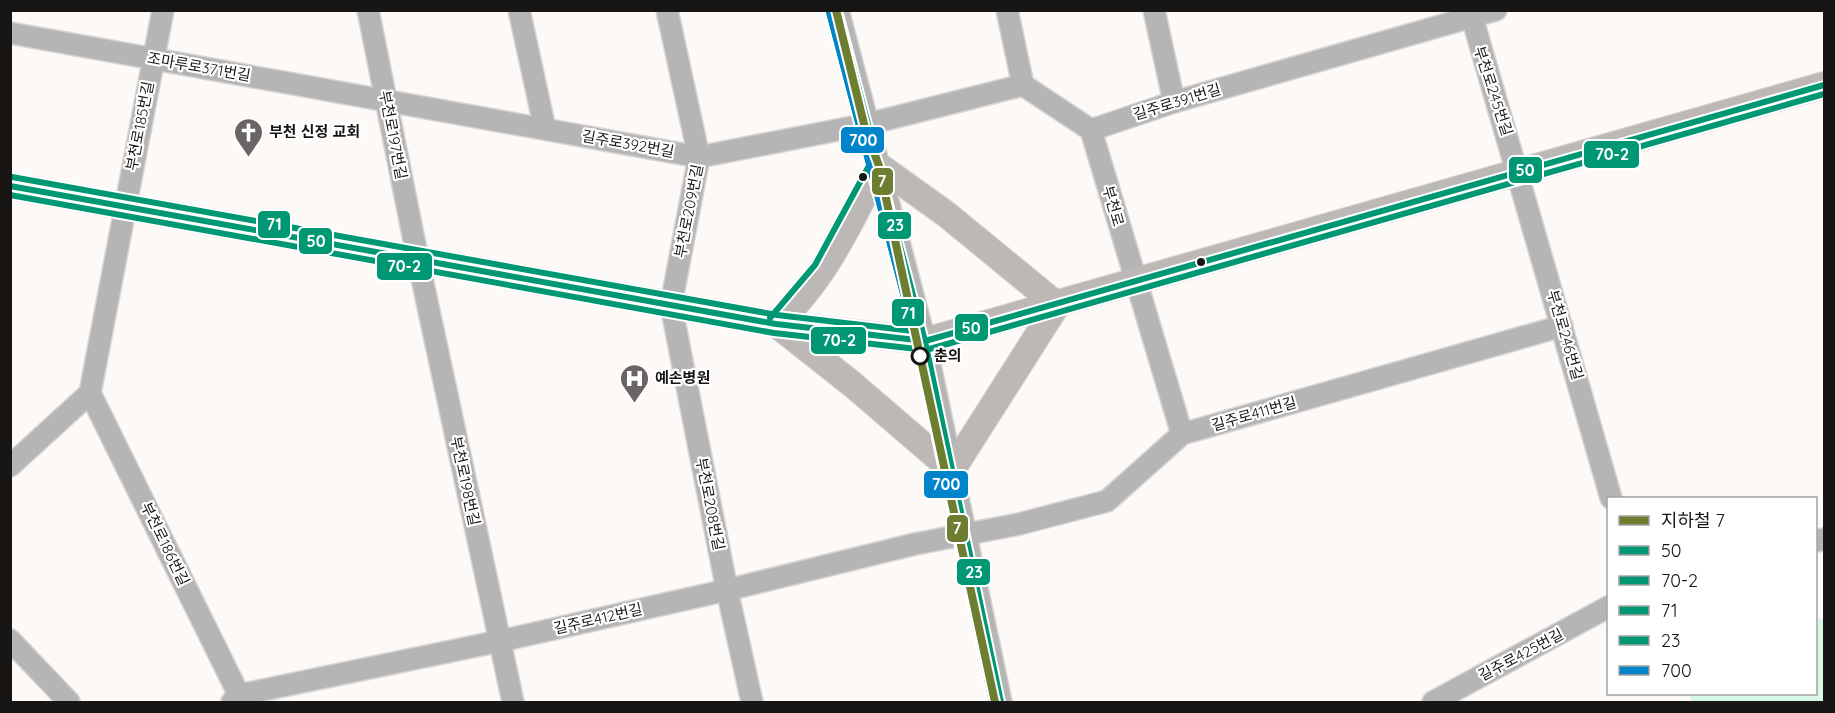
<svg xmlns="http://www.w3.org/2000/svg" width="1835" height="713" font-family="Quicksand,'Noto Sans KR',sans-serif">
	<rect width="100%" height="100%" fill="#fcf9f7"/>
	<path fill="#d6f8e5" d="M1820,617L1824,621V702H1692L1690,694H1816V618Z"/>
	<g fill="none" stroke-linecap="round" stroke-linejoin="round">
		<defs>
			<g id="minor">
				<path d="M368,10L418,260L513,702"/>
				<path d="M519,10L545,129"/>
				<path d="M667,10L699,157L671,305L727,590L752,702"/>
				<path d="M838,10L925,341L1001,702"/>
				<path d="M1007,10L1023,85"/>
				<path d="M1154,10L1174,102"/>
				<path d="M1470,10L1611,498"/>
				<path d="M10,33L699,157L868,124L1023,85L1091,130"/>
				<path d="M1091,130L1174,102L1496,10"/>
				<path d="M1091,130L1182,434"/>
				<path d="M90,393L239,695"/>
				<path d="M10,466L90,393L163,10"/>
				<path d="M1816,541L1824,539"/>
				<path d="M10,640L69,702"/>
				<path d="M232,702L239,695L500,641L727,590L915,544L1019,524L1107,501L1182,434L1562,326"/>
				<path d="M1433,702L1608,607"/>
			</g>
			<g id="major">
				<path d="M10,186L776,324L925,341L1824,85"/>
				<path d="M776,324L852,384L952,470L1057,305"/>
				<path d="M776,324C824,281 850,223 879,166L946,214L1057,305"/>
			</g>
		</defs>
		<use href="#minor" stroke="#d7d5d4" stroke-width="24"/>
		<use href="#major" stroke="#d7d5d4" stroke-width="28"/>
		<use href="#minor" stroke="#b6b5b5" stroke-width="21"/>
		<use href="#major" stroke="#bbb8b6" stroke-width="26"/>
		<defs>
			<path id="bus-1" d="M10,186L776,324L925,341L1824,85"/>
			<path id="bus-2" d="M10,195L774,333L926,350L1824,94"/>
			<g id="bus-3">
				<path d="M12,177L777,315L913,331L829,12"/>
				<path d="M770,318L815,265L871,162"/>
			</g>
			<path id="bus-4" d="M838,10L925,341L1001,702"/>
			<path id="bus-5" d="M829,12L916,343L992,702"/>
		</defs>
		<use href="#bus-1" stroke="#fff" stroke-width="10"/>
		<use href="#bus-2" stroke="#fff" stroke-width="10"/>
		<use href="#bus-3" stroke="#fff" stroke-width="10"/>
		<use href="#bus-4" stroke="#fff" stroke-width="10"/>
		<use href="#bus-5" stroke="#fff" stroke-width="10"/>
		<use href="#bus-1" stroke="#009775" stroke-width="6"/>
		<use href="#bus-2" stroke="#009775" stroke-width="6"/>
		<use href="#bus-3" stroke="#009775" stroke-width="6"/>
		<use href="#bus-4" stroke="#009775" stroke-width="6"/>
		<use href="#bus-5" stroke="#0085ca" stroke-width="6"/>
		<defs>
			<path id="metro-1" d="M836,10L865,128L879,166L995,702"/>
		</defs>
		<use href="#metro-1" stroke="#fff" stroke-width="12"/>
		<use href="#metro-1" stroke="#6e7e31" stroke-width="8"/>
	</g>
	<defs>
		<symbol id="church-pin" viewBox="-11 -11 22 30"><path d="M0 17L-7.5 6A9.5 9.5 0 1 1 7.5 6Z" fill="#686564" stroke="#fff"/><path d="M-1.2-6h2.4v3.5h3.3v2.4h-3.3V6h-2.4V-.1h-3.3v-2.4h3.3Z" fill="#fff"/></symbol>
		<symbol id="hospital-pin" viewBox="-11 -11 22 30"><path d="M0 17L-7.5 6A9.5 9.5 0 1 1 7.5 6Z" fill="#686564" stroke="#fff"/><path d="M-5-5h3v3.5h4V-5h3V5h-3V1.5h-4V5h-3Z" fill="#fff"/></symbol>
	</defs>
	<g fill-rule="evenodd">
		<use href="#church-pin" x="232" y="116" width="33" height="45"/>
		<use href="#hospital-pin" x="618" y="362" width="33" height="45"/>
	</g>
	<g fill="#181615" stroke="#fff" stroke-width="2">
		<circle cx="863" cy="177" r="5"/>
		<circle cx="1201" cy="262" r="5"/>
	</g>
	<circle fill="#fff" stroke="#181615" stroke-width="3" cx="920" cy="356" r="8"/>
	<g text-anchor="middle" stroke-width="4.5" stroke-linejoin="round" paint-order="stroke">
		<g font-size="15" fill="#181615" stroke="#fff">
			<text transform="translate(199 67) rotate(10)" y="5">조마루로371번길</text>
			<text transform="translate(1493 91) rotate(72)" y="5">부천로245번길</text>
			<text transform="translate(1177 102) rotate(-17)" y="5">길주로391번길</text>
			<text transform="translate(140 126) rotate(-79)" y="5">부천로185번길</text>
			<text transform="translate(393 135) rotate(79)" y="5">부천로197번길</text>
			<text transform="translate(628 144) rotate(10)" y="5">길주로392번길</text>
			<text transform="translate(1113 206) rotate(74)" y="5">부천로</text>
			<text transform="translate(689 211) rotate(-79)" y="5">부천로209번길</text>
			<text transform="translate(1565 335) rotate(74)" y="5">부천로246번길</text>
			<text transform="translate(1254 414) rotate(-16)" y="5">길주로411번길</text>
			<text transform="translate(465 481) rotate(78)" y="5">부천로198번길</text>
			<text transform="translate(710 504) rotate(79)" y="5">부천로208번길</text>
			<text transform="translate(165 544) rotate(64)" y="5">부천로186번길</text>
			<text transform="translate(598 619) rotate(-13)" y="5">길주로412번길</text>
			<text transform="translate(1521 655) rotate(-28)" y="5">길주로425번길</text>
		</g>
		<g font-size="15" font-weight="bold" fill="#181615" stroke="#fff" text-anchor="start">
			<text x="269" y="137">부천 신정 교회</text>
			<text x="655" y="383">예손병원</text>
		</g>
		<g font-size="15" font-weight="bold" fill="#181615" stroke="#fff" text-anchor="start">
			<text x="934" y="361">춘의</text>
		</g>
	</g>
	<g stroke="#fff" stroke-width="2">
		<rect x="840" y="126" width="45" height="28" rx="6" fill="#0085ca"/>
		<rect x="1583" y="140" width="57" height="29" rx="6" fill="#009775"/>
		<rect x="1508" y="156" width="35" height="28" rx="6" fill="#009775"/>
		<rect x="871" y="167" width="23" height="29" rx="6" fill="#6e7e31"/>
		<rect x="257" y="210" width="34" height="29" rx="6" fill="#009775"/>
		<rect x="877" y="211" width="35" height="29" rx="6" fill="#009775"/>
		<rect x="298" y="227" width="35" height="28" rx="6" fill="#009775"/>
		<rect x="376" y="252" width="57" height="29" rx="6" fill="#009775"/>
		<rect x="891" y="298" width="34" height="29" rx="6" fill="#009775"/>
		<rect x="954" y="313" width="35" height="29" rx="6" fill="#009775"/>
		<rect x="810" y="326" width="57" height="29" rx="6" fill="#009775"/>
		<rect x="923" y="470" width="46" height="29" rx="6" fill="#0085ca"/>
		<rect x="946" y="514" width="23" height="29" rx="6" fill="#6e7e31"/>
		<rect x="956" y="558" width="35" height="28" rx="6" fill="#009775"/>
	</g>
	<g font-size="16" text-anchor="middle" font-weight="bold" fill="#fff">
		<text x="863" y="146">700</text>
		<text x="1612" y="160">70-2</text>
		<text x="1525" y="176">50</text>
		<text x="882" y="187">7</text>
		<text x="274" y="230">71</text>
		<text x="895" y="231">23</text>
		<text x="316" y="247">50</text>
		<text x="404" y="272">70-2</text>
		<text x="908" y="319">71</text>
		<text x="971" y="334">50</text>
		<text x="839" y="346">70-2</text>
		<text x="946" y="490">700</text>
		<text x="957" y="534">7</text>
		<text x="974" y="578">23</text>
	</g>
	<rect width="1835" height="713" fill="none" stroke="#181615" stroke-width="24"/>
	<rect x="1607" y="497" width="210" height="198" fill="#ffffff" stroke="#a3a2a1" stroke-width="1.5"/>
	<rect x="1619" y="516" width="30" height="9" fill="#6e7e31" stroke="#a3a2a1" stroke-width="1.5"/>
	<text x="1661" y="527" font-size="18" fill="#181615">지하철 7</text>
	<rect x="1619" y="546" width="30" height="9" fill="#009775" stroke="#a3a2a1" stroke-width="1.5"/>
	<text x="1661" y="557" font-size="18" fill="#181615">50</text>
	<rect x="1619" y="576" width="30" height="9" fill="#009775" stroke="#a3a2a1" stroke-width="1.5"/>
	<text x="1661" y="587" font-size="18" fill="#181615">70-2</text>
	<rect x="1619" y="606" width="30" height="9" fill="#009775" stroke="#a3a2a1" stroke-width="1.5"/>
	<text x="1661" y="617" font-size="18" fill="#181615">71</text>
	<rect x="1619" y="636" width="30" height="9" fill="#009775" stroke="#a3a2a1" stroke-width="1.5"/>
	<text x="1661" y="647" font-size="18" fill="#181615">23</text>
	<rect x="1619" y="666" width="30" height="9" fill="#0085ca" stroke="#a3a2a1" stroke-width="1.5"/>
	<text x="1661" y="677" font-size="18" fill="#181615">700</text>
</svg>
